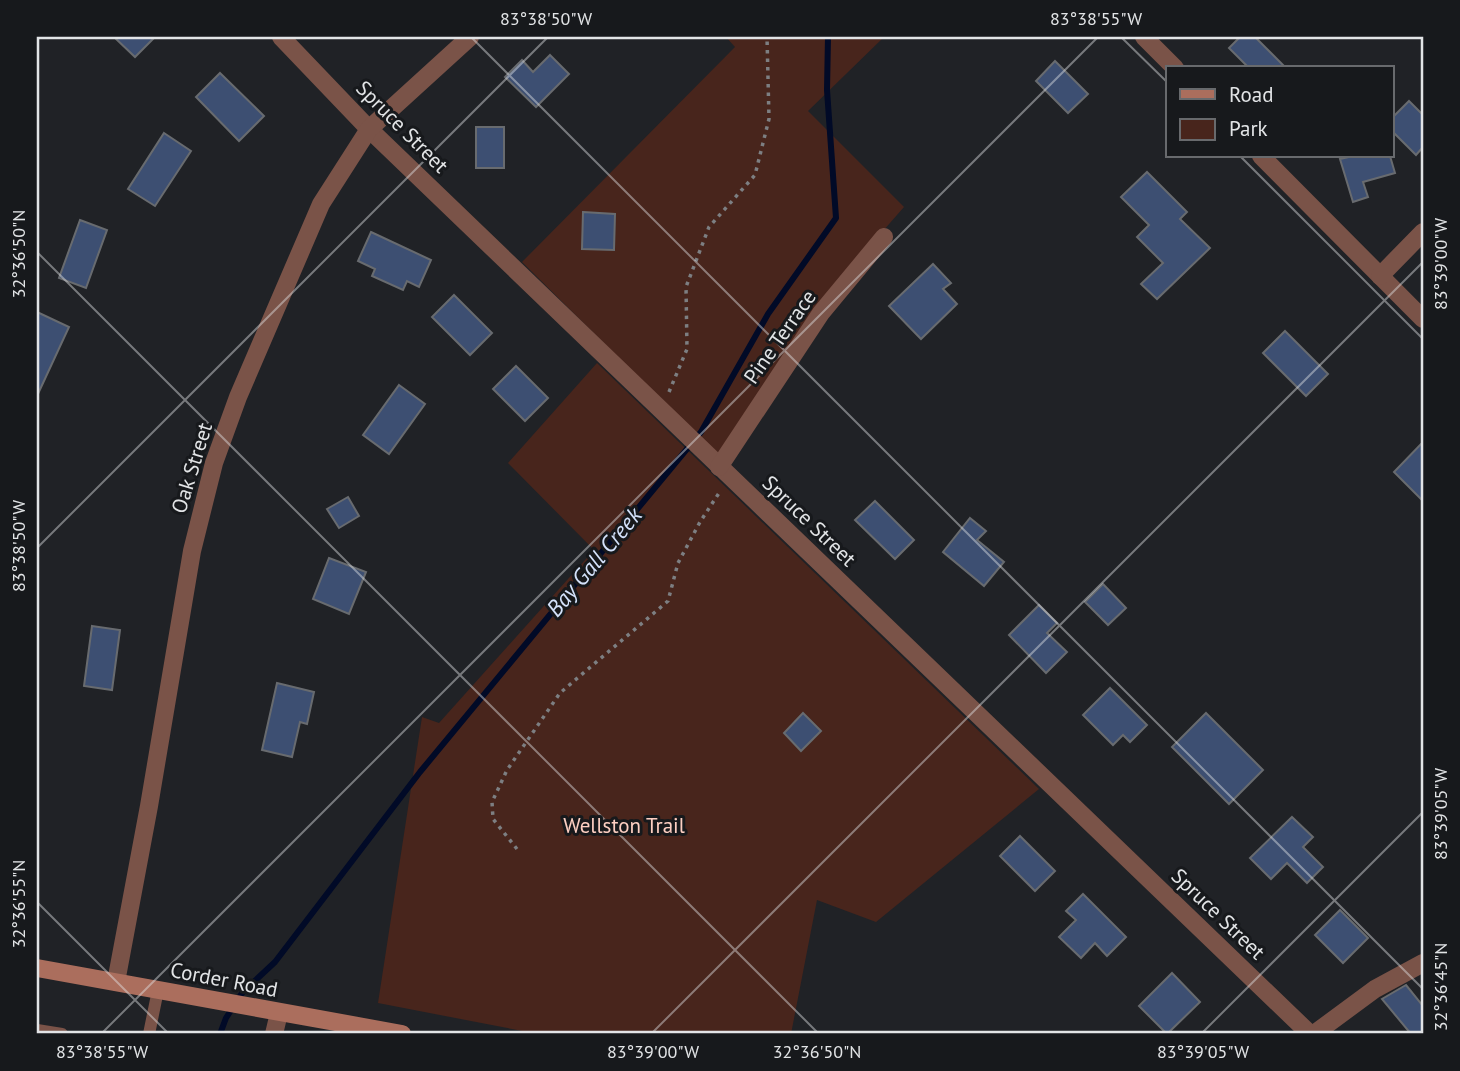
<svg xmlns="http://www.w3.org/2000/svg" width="1460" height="1071" font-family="'PT Sans',sans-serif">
	<rect width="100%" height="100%" fill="#202226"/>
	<g fill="#48251c">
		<path d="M726,37H884L808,111L904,207L811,313L719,457L522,262L735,47Z"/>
		<path d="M597,363L1039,789L876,922L817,900L791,1034H538L378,1003L422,717L439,723L594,550L508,463Z"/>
	</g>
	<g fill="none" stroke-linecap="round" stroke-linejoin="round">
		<path stroke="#010a27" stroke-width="6" d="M220,1034L226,1018L242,993L275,962L420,772L701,432L768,314L836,218L827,90L828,37"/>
	</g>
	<g fill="#3d4f72" stroke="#686b6f" stroke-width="2">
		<path d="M114,37H155L135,57Z"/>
		<path d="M1240,37H1255L1286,68H1249L1229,48Z"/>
		<path d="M550,55L569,74L536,107L505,77L522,60L533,72Z"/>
		<path d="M1055,61L1088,94L1068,113L1036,81Z"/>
		<path d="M220,73L264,116L239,141L196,97Z"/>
		<path d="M1409,101L1423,115V147L1416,155L1392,131V118Z"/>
		<rect x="476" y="127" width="28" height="41"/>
		<path d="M164,133L191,151L155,206L128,189Z"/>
		<path d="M1353,156H1390L1395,173L1363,182L1368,197L1353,202L1340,159Z"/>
		<path d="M1147,172L1187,212L1180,219L1210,248L1157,299L1141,284L1163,263L1137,237L1149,225L1121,197Z"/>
		<path d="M583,212L615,214L614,250L582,249Z"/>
		<path d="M80,220L107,230L86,288L59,278Z"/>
		<path d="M371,232L431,260L419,287L407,281L403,290L372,276L375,269L358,261Z"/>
		<path d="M933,264L951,283L943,289L957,304L921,339L889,306Z"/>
		<path d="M454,295L492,333L470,355L432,317Z"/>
		<path d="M37,312L69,327L37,396Z"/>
		<path d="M1285,331L1328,374L1306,396L1263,353Z"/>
		<path d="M516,366L548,398L525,421L493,389Z"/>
		<path d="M399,385L425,404L389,454L363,435Z"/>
		<path d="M1423,442V501L1394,472Z"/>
		<path d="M348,497L359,516L339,528L327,509Z"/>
		<path d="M875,501L914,540L895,559L855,520Z"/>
		<path d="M970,518L986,531L977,540L1004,562L984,586L943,552Z"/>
		<path d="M329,558L366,572L349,614L313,599Z"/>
		<path d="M1103,584L1126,608L1108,625L1085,602Z"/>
		<path d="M1039,605L1057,623L1047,633L1067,652L1046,673L1009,635Z"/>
		<path d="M92,626L120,630L112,690L84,686Z"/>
		<path d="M277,683L314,692L307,724L300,722L292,757L262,750Z"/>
		<path d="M1110,688L1147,725L1130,742L1123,735L1113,745L1083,715Z"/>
		<path d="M803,713L821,731L801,751L784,733Z"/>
		<path d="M1206,713L1263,770L1229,804L1172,747Z"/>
		<path d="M1292,817L1313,837L1303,847L1323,867L1307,883L1287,863L1271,879L1250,858Z"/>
		<path d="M1020,836L1055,871L1035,891L1000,856Z"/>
		<path d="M1083,894L1126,937L1107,956L1095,943L1081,958L1059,937L1076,920L1066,911Z"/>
		<path d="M1340,910L1368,938L1343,963L1315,935Z"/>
		<path d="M1172,973L1200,1002L1167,1034L1139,1006Z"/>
		<path d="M1406,985L1423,1006V1034H1411L1382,999Z"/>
	</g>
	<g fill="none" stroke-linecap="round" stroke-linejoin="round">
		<g stroke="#7d7f82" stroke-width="3.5" stroke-dasharray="3.5 5" stroke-linecap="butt">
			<path d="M669,392L687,349L686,287L709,227L755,175L769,119L767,37"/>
			<path d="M517,849L493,819L492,802L507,770L560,693L668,601L678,563L700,522L721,490"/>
		</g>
		<g stroke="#7a5348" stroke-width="12">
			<path d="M37,1030L62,1034"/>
			<path d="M149,1034L158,990"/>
		</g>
		<g stroke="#7a5348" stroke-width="18">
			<path d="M281,37L369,129L1310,1034"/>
			<path d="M1144,37L1175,68"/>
			<path d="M1261,156L1423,319"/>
			<path d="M1380,276L1423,232"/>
			<path d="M719,467L821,313L884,237"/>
			<path d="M116,982L149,806L192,551L214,463L238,397L321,204L369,129L470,37"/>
			<path d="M274,1034L279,1013"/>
			<path d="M1314,1034L1375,989L1423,963"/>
		</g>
		<path stroke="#ab6e5d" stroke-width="18" d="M37,968L402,1034"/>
	</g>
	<path fill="none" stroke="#e2e4e6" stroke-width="2" stroke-opacity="0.45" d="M471,37L1423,989M1121,37L1168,83M1240,156L1423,339M37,252L819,1034M37,548L548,37M37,902L169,1034M101,1034L1098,37M651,1034L1423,262M1201,1034L1423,812"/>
	<g text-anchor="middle" stroke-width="6" stroke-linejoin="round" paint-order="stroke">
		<g font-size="21" fill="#e2e4e6" stroke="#17191c">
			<text transform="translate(402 127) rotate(45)" y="7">Spruce Street</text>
			<text transform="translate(780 337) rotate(-55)" y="7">Pine Terrace</text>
			<text transform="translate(192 468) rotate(-73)" y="7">Oak Street</text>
			<text transform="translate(809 521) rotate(44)" y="7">Spruce Street</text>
			<text transform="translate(1218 914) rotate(44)" y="7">Spruce Street</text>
			<text transform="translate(224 980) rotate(11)" y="7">Corder Road</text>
		</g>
		<g font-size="21" fill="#fdcfc2" stroke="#17191c">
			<text x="624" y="833">Wellston Trail</text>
		</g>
		<g font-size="23" font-style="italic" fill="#d4e2fb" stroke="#17191c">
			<text transform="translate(594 562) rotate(-50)" y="8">Bay Gall Creek</text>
		</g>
	</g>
	<rect width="1460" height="1071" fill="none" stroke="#17191c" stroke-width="77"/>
	<rect x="1166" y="66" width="228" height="91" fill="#17191c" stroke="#686a6d" stroke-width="2"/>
	<rect x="1180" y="89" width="35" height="10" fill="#ab6e5d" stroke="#686a6d" stroke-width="2"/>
	<text x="1229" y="102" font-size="21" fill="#e2e4e6">Road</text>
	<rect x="1180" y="119" width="35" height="21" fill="#48251c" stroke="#686a6d" stroke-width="2"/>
	<text x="1229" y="136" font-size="21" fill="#e2e4e6">Park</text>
	<rect x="38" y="38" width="1384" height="994" fill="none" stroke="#e2e4e6" stroke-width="2.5"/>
	<g font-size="18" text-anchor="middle" fill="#e2e4e6">
		<text x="546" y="25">83°38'50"W</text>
		<text x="1096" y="25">83°38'55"W</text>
		<text transform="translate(19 254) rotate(-90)" y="6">32°36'50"N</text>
		<text transform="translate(1441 264) rotate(-90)" y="6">83°39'00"W</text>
		<text transform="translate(19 546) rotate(-90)" y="6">83°38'50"W</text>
		<text transform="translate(1441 814) rotate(-90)" y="6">83°39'05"W</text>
		<text transform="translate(19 904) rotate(-90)" y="6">32°36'55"N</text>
		<text transform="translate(1441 987) rotate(-90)" y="6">32°36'45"N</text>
		<text x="102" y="1058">83°38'55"W</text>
		<text x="653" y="1058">83°39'00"W</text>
		<text x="817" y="1058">32°36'50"N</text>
		<text x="1203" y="1058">83°39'05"W</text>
	</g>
</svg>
